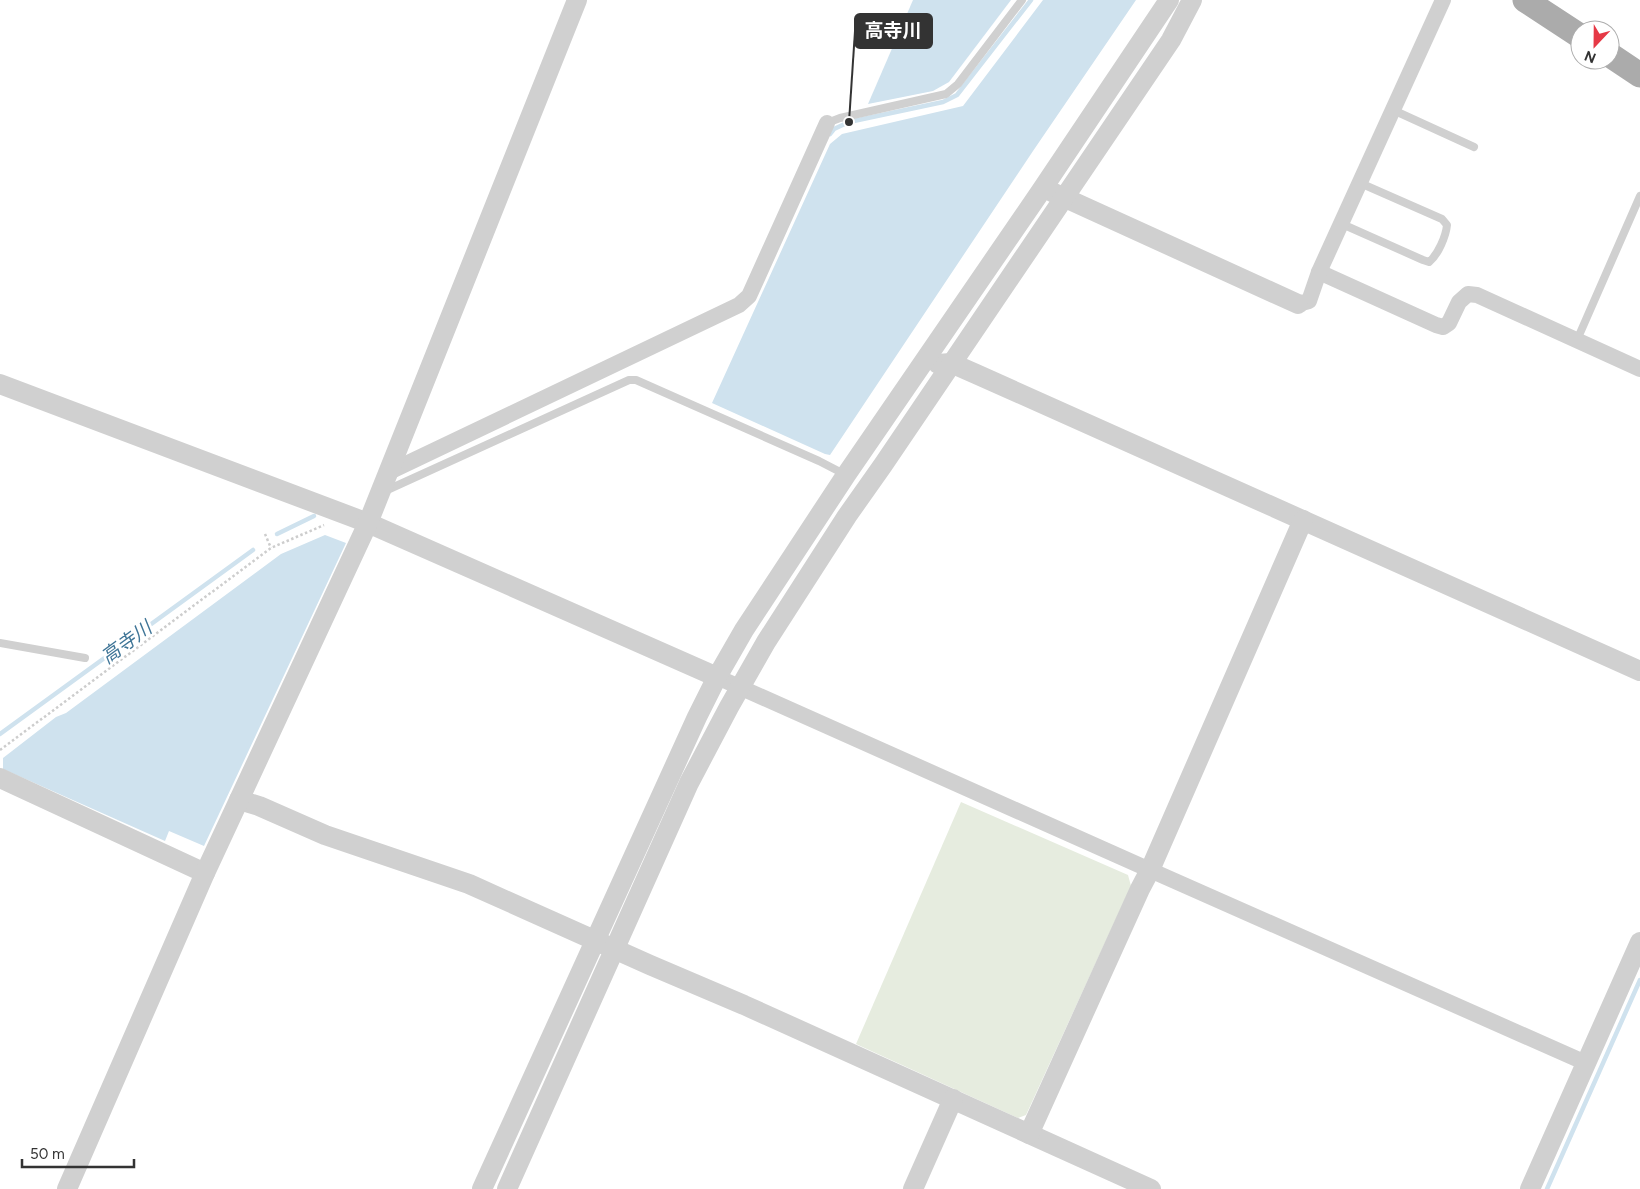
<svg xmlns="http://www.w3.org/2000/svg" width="1640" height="1189" font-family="Figtree,'Noto Sans JP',sans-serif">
	<rect width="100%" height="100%" fill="#fff"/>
	<path fill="#e6ecdf" d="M961,802L1128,875L1131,886L1026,1115L1018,1118L856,1044Z"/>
	<g fill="#cfe2ee">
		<path d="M913,0H1011L949,82L933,91L868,104Z"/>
		<path d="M1043,0H1136L1033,151L830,455L825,454L712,403L830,144L842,134L963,106Z"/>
		<path d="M325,535L346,543L204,846L169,831L165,841L3,769V758L56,717L66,713L281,554Z"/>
	</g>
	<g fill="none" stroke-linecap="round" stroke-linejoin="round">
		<g stroke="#cfe2ee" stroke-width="4.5">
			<path d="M830,134L834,129L849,122L943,102L957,95L1031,0"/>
			<path d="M277,534L314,516"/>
			<path d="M0,734L253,550"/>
			<path d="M1547,1189L1640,980"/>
		</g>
		<g stroke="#cdcdcd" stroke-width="2.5" stroke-dasharray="2.5 2.5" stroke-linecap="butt">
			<path d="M265,534L271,548"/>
			<path d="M0,750L271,548L324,525"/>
		</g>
		<g stroke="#d0d0d0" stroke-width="8">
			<path d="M1393,110L1474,147"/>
			<path d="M827,123L840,118L946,94L958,84L1022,0"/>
			<path d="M1342,224L1423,260L1429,262C1438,255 1446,236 1447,225L1442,219L1360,183"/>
			<path d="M1577,340L1640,196"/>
			<path d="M385,491L629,380H636L819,461L846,475"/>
			<path d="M0,643L85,658"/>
		</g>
		<g stroke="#d0d0d0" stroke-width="16">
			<path d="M1319,272L1436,325L1443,327L1449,323L1459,302L1468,294L1477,295L1640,369"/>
			<path d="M1298,304L1309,301L1319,272L1443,0"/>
			<path d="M387,473L739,305L749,296L827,123"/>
			<path d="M717,677L1150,870L1586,1063"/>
		</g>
		<g stroke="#d0d0d0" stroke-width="20">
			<path d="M1052,192L1298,304"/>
			<path d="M938,364L951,363L976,374L1640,671"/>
			<path d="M0,384L368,523L717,677"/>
			<path d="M0,778L205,873"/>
			<path d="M239,800L259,806L325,835L469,884L650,965L744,1005L1151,1189"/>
			<path d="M1029,1134L1140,889L1150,870L1303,520"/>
			<path d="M67,1189L205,873L368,523L577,0"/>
			<path d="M482,1189L697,717L717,677L744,630L846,475L1043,188L1169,0"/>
			<path d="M507,1189L689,783L729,707L766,642L847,516L883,465L1171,40L1192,0"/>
			<path d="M913,1189L953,1099"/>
			<path d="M1530,1189L1640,942"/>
		</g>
		<g stroke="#ababab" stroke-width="25">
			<path d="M1525,0L1580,36"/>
			<path d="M1610,55L1640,75"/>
		</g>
	</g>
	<g text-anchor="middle" stroke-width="5" stroke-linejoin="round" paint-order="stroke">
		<g font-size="19" font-style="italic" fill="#3f7597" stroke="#fff">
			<text transform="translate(126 642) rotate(-36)" y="7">高寺川</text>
		</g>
	</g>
	<path fill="none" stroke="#333" stroke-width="2" d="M849 122L855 31"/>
	<circle fill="#333" stroke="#fff" stroke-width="2" cx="849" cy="122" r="5"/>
	<rect fill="#333" stroke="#333" stroke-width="2" x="855" y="14" width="77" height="34" rx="5"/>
	<g font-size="19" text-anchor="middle" font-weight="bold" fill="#fff">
		<text x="893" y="37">高寺川</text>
	</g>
	<g transform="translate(1595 45) rotate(202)"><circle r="24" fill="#ffffff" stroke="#adadad"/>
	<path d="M0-4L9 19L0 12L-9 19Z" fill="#e63946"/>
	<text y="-8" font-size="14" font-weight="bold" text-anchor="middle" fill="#333333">N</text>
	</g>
	<path d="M22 1159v8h112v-8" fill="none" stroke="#333333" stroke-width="2.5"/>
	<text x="30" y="1159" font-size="15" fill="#333333" stroke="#ffffff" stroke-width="4" paint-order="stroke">50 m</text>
</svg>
